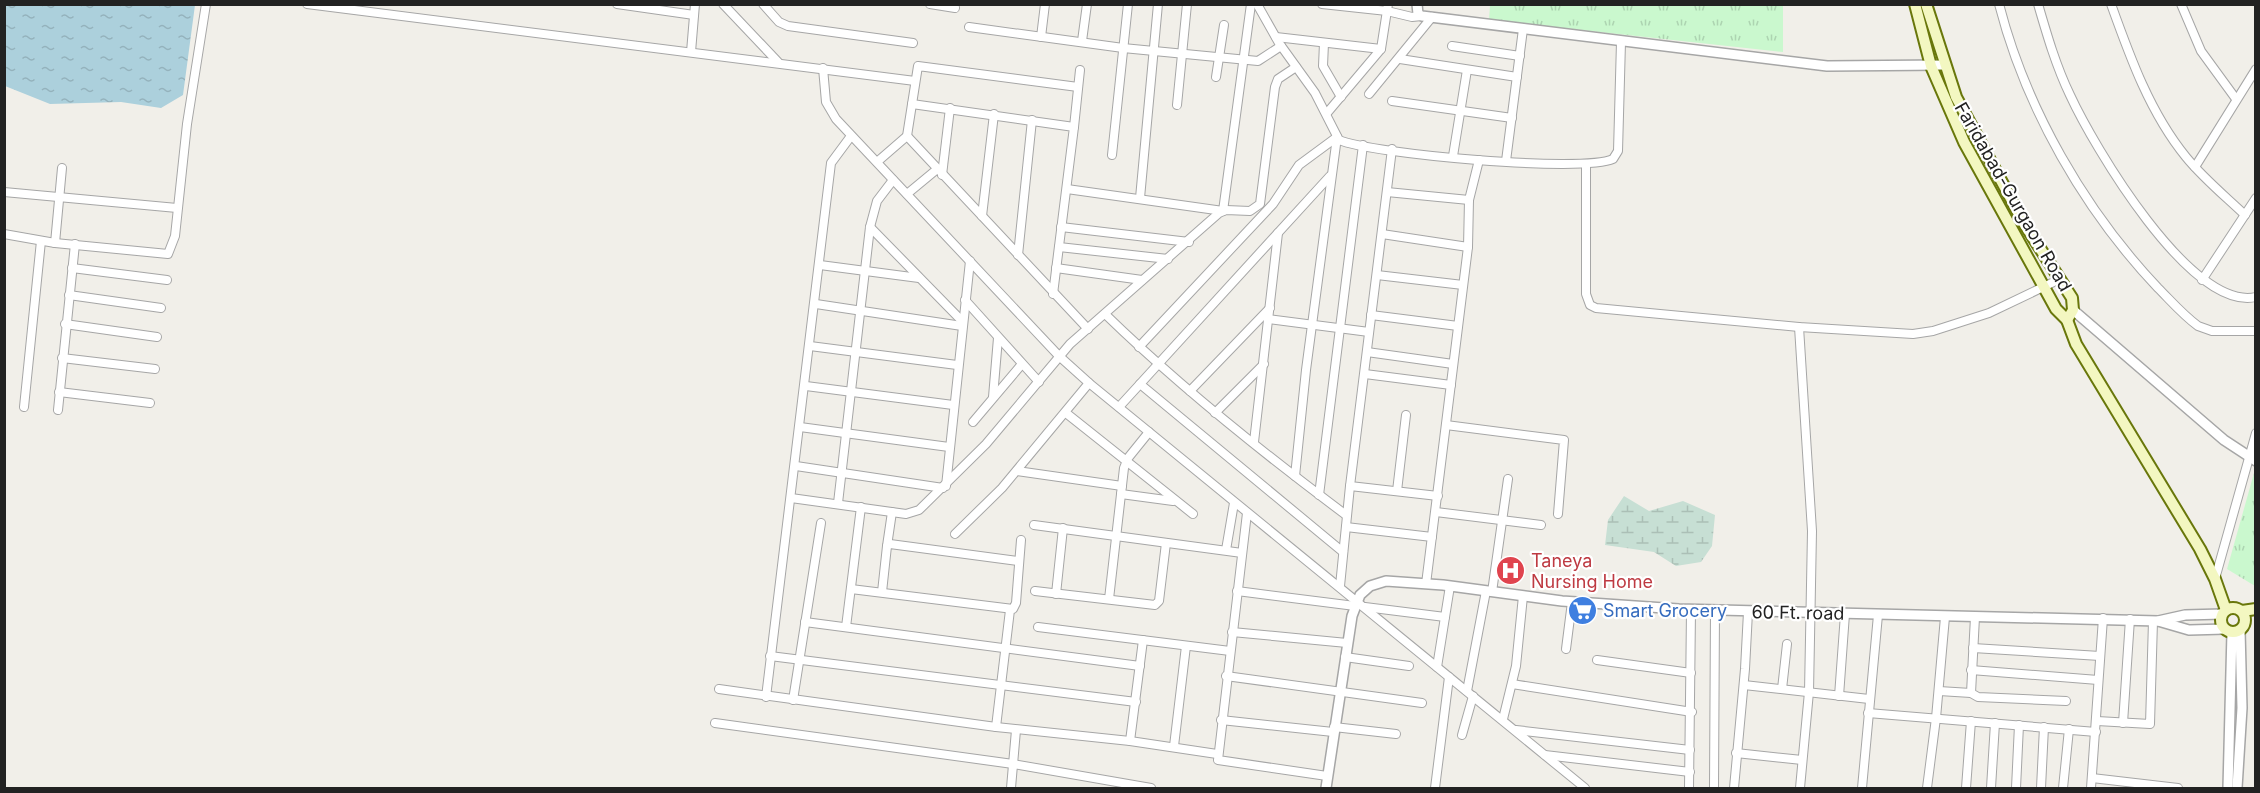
<svg xmlns="http://www.w3.org/2000/svg" width="2260" height="793" font-family="Inter,sans-serif">
	<defs>
		<pattern id="wetland-marsh" width="20" height="14" patternUnits="userSpaceOnUse" patternTransform="scale(1.5)"><rect width="20" height="14" fill="#c7dfd4"/><path d="M1 5h8M5 5V1M11 12h8M15 12V8" fill="none" stroke="#abbfb6"/></pattern>
		<pattern id="park-tufts" width="24" height="20" patternUnits="userSpaceOnUse" patternTransform="scale(1.5)"><rect width="24" height="20" fill="#caf8ce"/><path d="M3 7l-1-3M5 7V3M7 7l1-3M15 17l-1-3M17 17v-4M19 17l1-3" fill="none" stroke="#add4b1"/></pattern>
		<pattern id="water-ripples" width="26" height="14" patternUnits="userSpaceOnUse" patternTransform="scale(1.5)"><rect width="26" height="14" fill="#acd0dc"/><path d="M2 4q2-2 4 0t4 0M15 11q2-2 4 0t4 0" fill="none" stroke="#94b2bc"/></pattern>
	</defs>
	<rect width="100%" height="100%" fill="#f1efe9"/>
	<path fill="url(#wetland-marsh)" d="M1624,496L1649,511L1683,501L1715,515L1712,546L1701,562L1676,566L1654,552L1605,545L1608,520Z"/>
	<g fill="url(#park-tufts)">
		<path d="M1490,5H1783V52L1489,20Z"/>
		<path d="M2254,473L2256,474L2255,586L2227,569Z"/>
	</g>
	<path fill="url(#water-ripples)" d="M4,5H195L183,95L161,108L121,102L50,104L5,86Z"/>
	<g fill="none" stroke-linecap="round" stroke-linejoin="round">
		<defs>
			<g id="minor">
				<path d="M307,4L915,81"/>
				<path d="M617,4L694,15"/>
				<path d="M723,4L778,62"/>
				<path d="M763,4L779,22L788,26L913,43"/>
				<path d="M930,4L955,8"/>
				<path d="M1257,4L1279,43L1315,93L1339,140C1372,154 1583,173 1613,159L1618,151L1621,42"/>
				<path d="M1322,4L1387,11L1412,17L1422,16"/>
				<path d="M1999,4C2026,109 2085,211 2158,288C2171,301 2183,315 2198,326L2212,331H2256"/>
				<path d="M2038,4C2047,35 2056,66 2070,95C2093,145 2191,312 2256,297"/>
				<path d="M2111,4C2130,57 2150,113 2186,157C2203,178 2225,196 2245,215"/>
				<path d="M2181,4L2201,51L2236,99"/>
				<path d="M969,27L1123,48L1258,61L1281,46"/>
				<path d="M1041,37L1045,4"/>
				<path d="M1276,37L1381,49"/>
				<path d="M1082,41L1087,4"/>
				<path d="M1324,43L1323,66L1341,97"/>
				<path d="M1452,46L1520,56"/>
				<path d="M691,52L695,4"/>
				<path d="M1400,59L1517,77"/>
				<path d="M823,68L826,102L836,119L1059,356L1089,383L1585,788"/>
				<path d="M1216,77L1224,25"/>
				<path d="M1369,94L1432,17"/>
				<path d="M1392,101L1512,118"/>
				<path d="M912,104L1074,127L1053,294"/>
				<path d="M1177,105L1187,4"/>
				<path d="M1327,113L1381,49L1388,4"/>
				<path d="M1074,127L1080,70"/>
				<path d="M907,136L1088,329"/>
				<path d="M1112,155L1128,4"/>
				<path d="M1453,156L1467,70"/>
				<path d="M1506,161L1523,29"/>
				<path d="M877,162L907,136L918,66L1078,87"/>
				<path d="M1586,164V294L1590,305L1596,308L1799,327L1913,334L1933,331L1989,313L2060,279"/>
				<path d="M2195,167L2256,69"/>
				<path d="M942,175L950,108"/>
				<path d="M1067,189L1223,211L1251,4"/>
				<path d="M4,192L177,208"/>
				<path d="M1387,192L1469,200"/>
				<path d="M907,194L936,170"/>
				<path d="M1140,198L1158,4"/>
				<path d="M982,216L994,114"/>
				<path d="M870,227L962,321"/>
				<path d="M1061,227L1189,242"/>
				<path d="M4,234L55,243L168,254L175,236L187,124L206,4"/>
				<path d="M1382,234L1468,247"/>
				<path d="M55,243L62,168"/>
				<path d="M1059,247L1168,259"/>
				<path d="M1018,255L1032,120"/>
				<path d="M820,265L919,278"/>
				<path d="M72,268L167,280"/>
				<path d="M1056,268L1142,280"/>
				<path d="M1377,275L1463,285"/>
				<path d="M2202,280L2256,198"/>
				<path d="M69,295L161,308"/>
				<path d="M965,300L1039,382"/>
				<path d="M816,304L962,326"/>
				<path d="M1105,314C1180,387 1263,453 1346,515"/>
				<path d="M1371,315L1458,326"/>
				<path d="M1268,319L1369,332"/>
				<path d="M65,324L157,337"/>
				<path d="M1799,327L1812,531L1809,692L1800,788"/>
				<path d="M810,346L957,365"/>
				<path d="M1139,347L1273,204L1299,165L1337,137"/>
				<path d="M1367,352L1453,364"/>
				<path d="M62,358L155,369"/>
				<path d="M1365,374L1451,385"/>
				<path d="M1140,384L1343,552"/>
				<path d="M806,386L953,405"/>
				<path d="M1190,391L1270,308"/>
				<path d="M59,392L150,403"/>
				<path d="M993,397L998,338"/>
				<path d="M24,407L41,241"/>
				<path d="M1119,407L1330,176"/>
				<path d="M58,410L75,244"/>
				<path d="M1066,413L1193,514"/>
				<path d="M1215,413L1264,364"/>
				<path d="M973,422L1022,364"/>
				<path d="M1446,425L1564,440L1558,514"/>
				<path d="M800,427L949,447"/>
				<path d="M1254,442L1278,233"/>
				<path d="M796,466L943,488"/>
				<path d="M1017,471L1122,486"/>
				<path d="M1295,476L1306,370L1337,137"/>
				<path d="M946,486L970,261"/>
				<path d="M1350,486L1438,496"/>
				<path d="M1397,491L1406,415"/>
				<path d="M1121,494L1173,501"/>
				<path d="M1319,495L1363,145"/>
				<path d="M791,498L906,514L919,510L986,444L1070,344L1219,213L1226,210L1250,211L1260,204L1275,87L1278,79L1296,67"/>
				<path d="M838,503L870,227L877,201L893,180"/>
				<path d="M1436,512L1541,525"/>
				<path d="M1247,513L1218,760L1327,776"/>
				<path d="M1034,525L1242,553"/>
				<path d="M1346,527L1432,537"/>
				<path d="M955,534L1002,488L1089,383"/>
				<path d="M887,546L892,512"/>
				<path d="M1226,550L1234,503"/>
				<path d="M2215,579L2256,433"/>
				<path d="M1426,584L1468,247L1469,200L1479,160"/>
				<path d="M1340,586L1350,486L1392,149"/>
				<path d="M851,589L1013,609L1016,603L1021,540"/>
				<path d="M1035,591L1155,605L1159,601L1166,543"/>
				<path d="M1237,591L1355,606"/>
				<path d="M882,592L887,546L890,544L1018,561"/>
				<path d="M1492,592L1508,479"/>
				<path d="M1056,594L1063,528"/>
				<path d="M1109,599L1124,468L1128,458L1149,432"/>
				<path d="M1365,607L1445,617"/>
				<path d="M1975,617L1971,693L1978,697L2066,701"/>
				<path d="M805,622L1140,666"/>
				<path d="M846,627L861,507"/>
				<path d="M1038,627L1230,651"/>
				<path d="M1232,632L1347,643"/>
				<path d="M1973,648L2100,656"/>
				<path d="M1566,649L1572,602"/>
				<path d="M770,656L1136,702"/>
				<path d="M1345,657L1409,666"/>
				<path d="M1597,660L1691,673"/>
				<path d="M1437,667L1450,586"/>
				<path d="M1971,670L2098,680"/>
				<path d="M1226,676L1422,703"/>
				<path d="M1512,684L1692,712"/>
				<path d="M1744,685L1869,699"/>
				<path d="M719,689L996,727L1130,741L1217,754"/>
				<path d="M1782,689L1787,644"/>
				<path d="M1467,691L1486,591"/>
				<path d="M1939,691L1971,693"/>
				<path d="M1839,696L1845,614"/>
				<path d="M766,697L831,163L851,136"/>
				<path d="M793,700L821,523"/>
				<path d="M1868,713L2096,732"/>
				<path d="M1503,719L1516,666L1523,596"/>
				<path d="M1221,720L1333,732"/>
				<path d="M2097,721L2150,724L2153,621"/>
				<path d="M715,723L1013,764L1151,788"/>
				<path d="M2123,723L2130,619"/>
				<path d="M996,727L1010,610"/>
				<path d="M1334,727L1396,734"/>
				<path d="M1516,730L1690,750"/>
				<path d="M1462,735L1473,696"/>
				<path d="M1130,741L1143,640"/>
				<path d="M1174,746L1186,646"/>
				<path d="M1736,753L1802,760"/>
				<path d="M1545,755L1690,772"/>
				<path d="M2092,778L2178,788"/>
				<path d="M1011,788L1016,730"/>
				<path d="M1435,788L1449,677"/>
				<path d="M1689,788L1691,610"/>
				<path d="M1714,788L1715,610"/>
				<path d="M1734,788L1745,669L1748,612"/>
				<path d="M1862,788L1878,615"/>
				<path d="M1927,788L1936,718L1945,617"/>
				<path d="M1966,788L1971,721"/>
				<path d="M1991,788L1995,723"/>
				<path d="M2016,788L2019,725"/>
				<path d="M2041,788L2044,727"/>
				<path d="M2063,788L2069,729"/>
				<path d="M2091,788L2103,618"/>
			</g>
			<g id="tertiary">
				<path d="M1417,4L1418,14L1422,16L1827,66L1944,65"/>
				<path d="M2073,310L2224,440L2256,461"/>
				<path d="M2158,621L2189,630L2225,629"/>
				<path d="M1326,788L1352,616L1360,595L1370,586L1386,581L1443,585L1562,601L1679,609L2158,621L2185,615L2222,614"/>
				<path d="M2228,788L2232,632"/>
				<path d="M2237,788L2242,708L2240,630"/>
			</g>
			<g id="secondary">
				<path d="M1915,4L1931,66L1964,142L2056,309L2067,320L2076,344L2200,549L2215,579L2226,610"/>
				<path d="M1926,4L1956,97L2025,225L2072,298L2073,310L2067,320"/>
				<circle cx="2233" cy="620" r="12"/>
				<path d="M2242,611L2256,609"/>
			</g>
		</defs>
		<use href="#minor" stroke="#a6a6a6" stroke-width="10"/>
		<use href="#tertiary" stroke="#a6a6a6" stroke-width="12"/>
		<use href="#secondary" stroke="#69770b" stroke-width="14"/>
		<use href="#minor" stroke="#fff" stroke-width="8"/>
		<use href="#tertiary" stroke="#fff" stroke-width="9"/>
		<use href="#secondary" stroke="#f3f7c1" stroke-width="10"/>
	</g>
	<defs>
		<symbol id="hospital-disc" viewBox="-11 -11 22 22"><circle r="9.5" fill="#e0444e" stroke="#fff"/><path d="M-5-5h3v3.5h4V-5h3V5h-3V1.5h-4V5h-3Z" fill="#fff"/></symbol>
		<symbol id="supermarket-disc" viewBox="-11 -11 22 22"><circle r="9.5" fill="#3f7fe0" stroke="#fff"/><path d="M-6-5.5h2.5l.6 2H6L4.5 2H-2.5L-4.4-4H-6ZM-1.5 3.2a1.3 1.3 0 1 0 .1 0ZM3 3.2a1.3 1.3 0 1 0 .1 0Z" fill="#fff"/></symbol>
	</defs>
	<g fill-rule="evenodd">
		<use href="#hospital-disc" x="1494" y="554" width="33" height="33"/>
		<use href="#supermarket-disc" x="1566" y="594" width="33" height="33"/>
	</g>
	<g text-anchor="middle" stroke-width="4.5" stroke-linejoin="round" paint-order="stroke">
		<g font-size="18" fill="#222" stroke="#fff">
			<text transform="translate(2013 197) rotate(60)" y="6">Faridabad-Gurgaon Road</text>
			<text transform="translate(1798 613) rotate(1)" y="6">60 Ft. road</text>
		</g>
		<g font-size="18" fill="#be3a42" stroke="#fff" text-anchor="start">
			<text x="1531" y="567">Taneya<tspan x="1531" dy="21">Nursing Home</tspan></text>
		</g>
		<g font-size="18" fill="#366cbe" stroke="#fff" text-anchor="start">
			<text x="1603" y="617">Smart Grocery</text>
		</g>
	</g>
	<rect width="2260" height="793" fill="none" stroke="#222222" stroke-width="12"/>
</svg>
